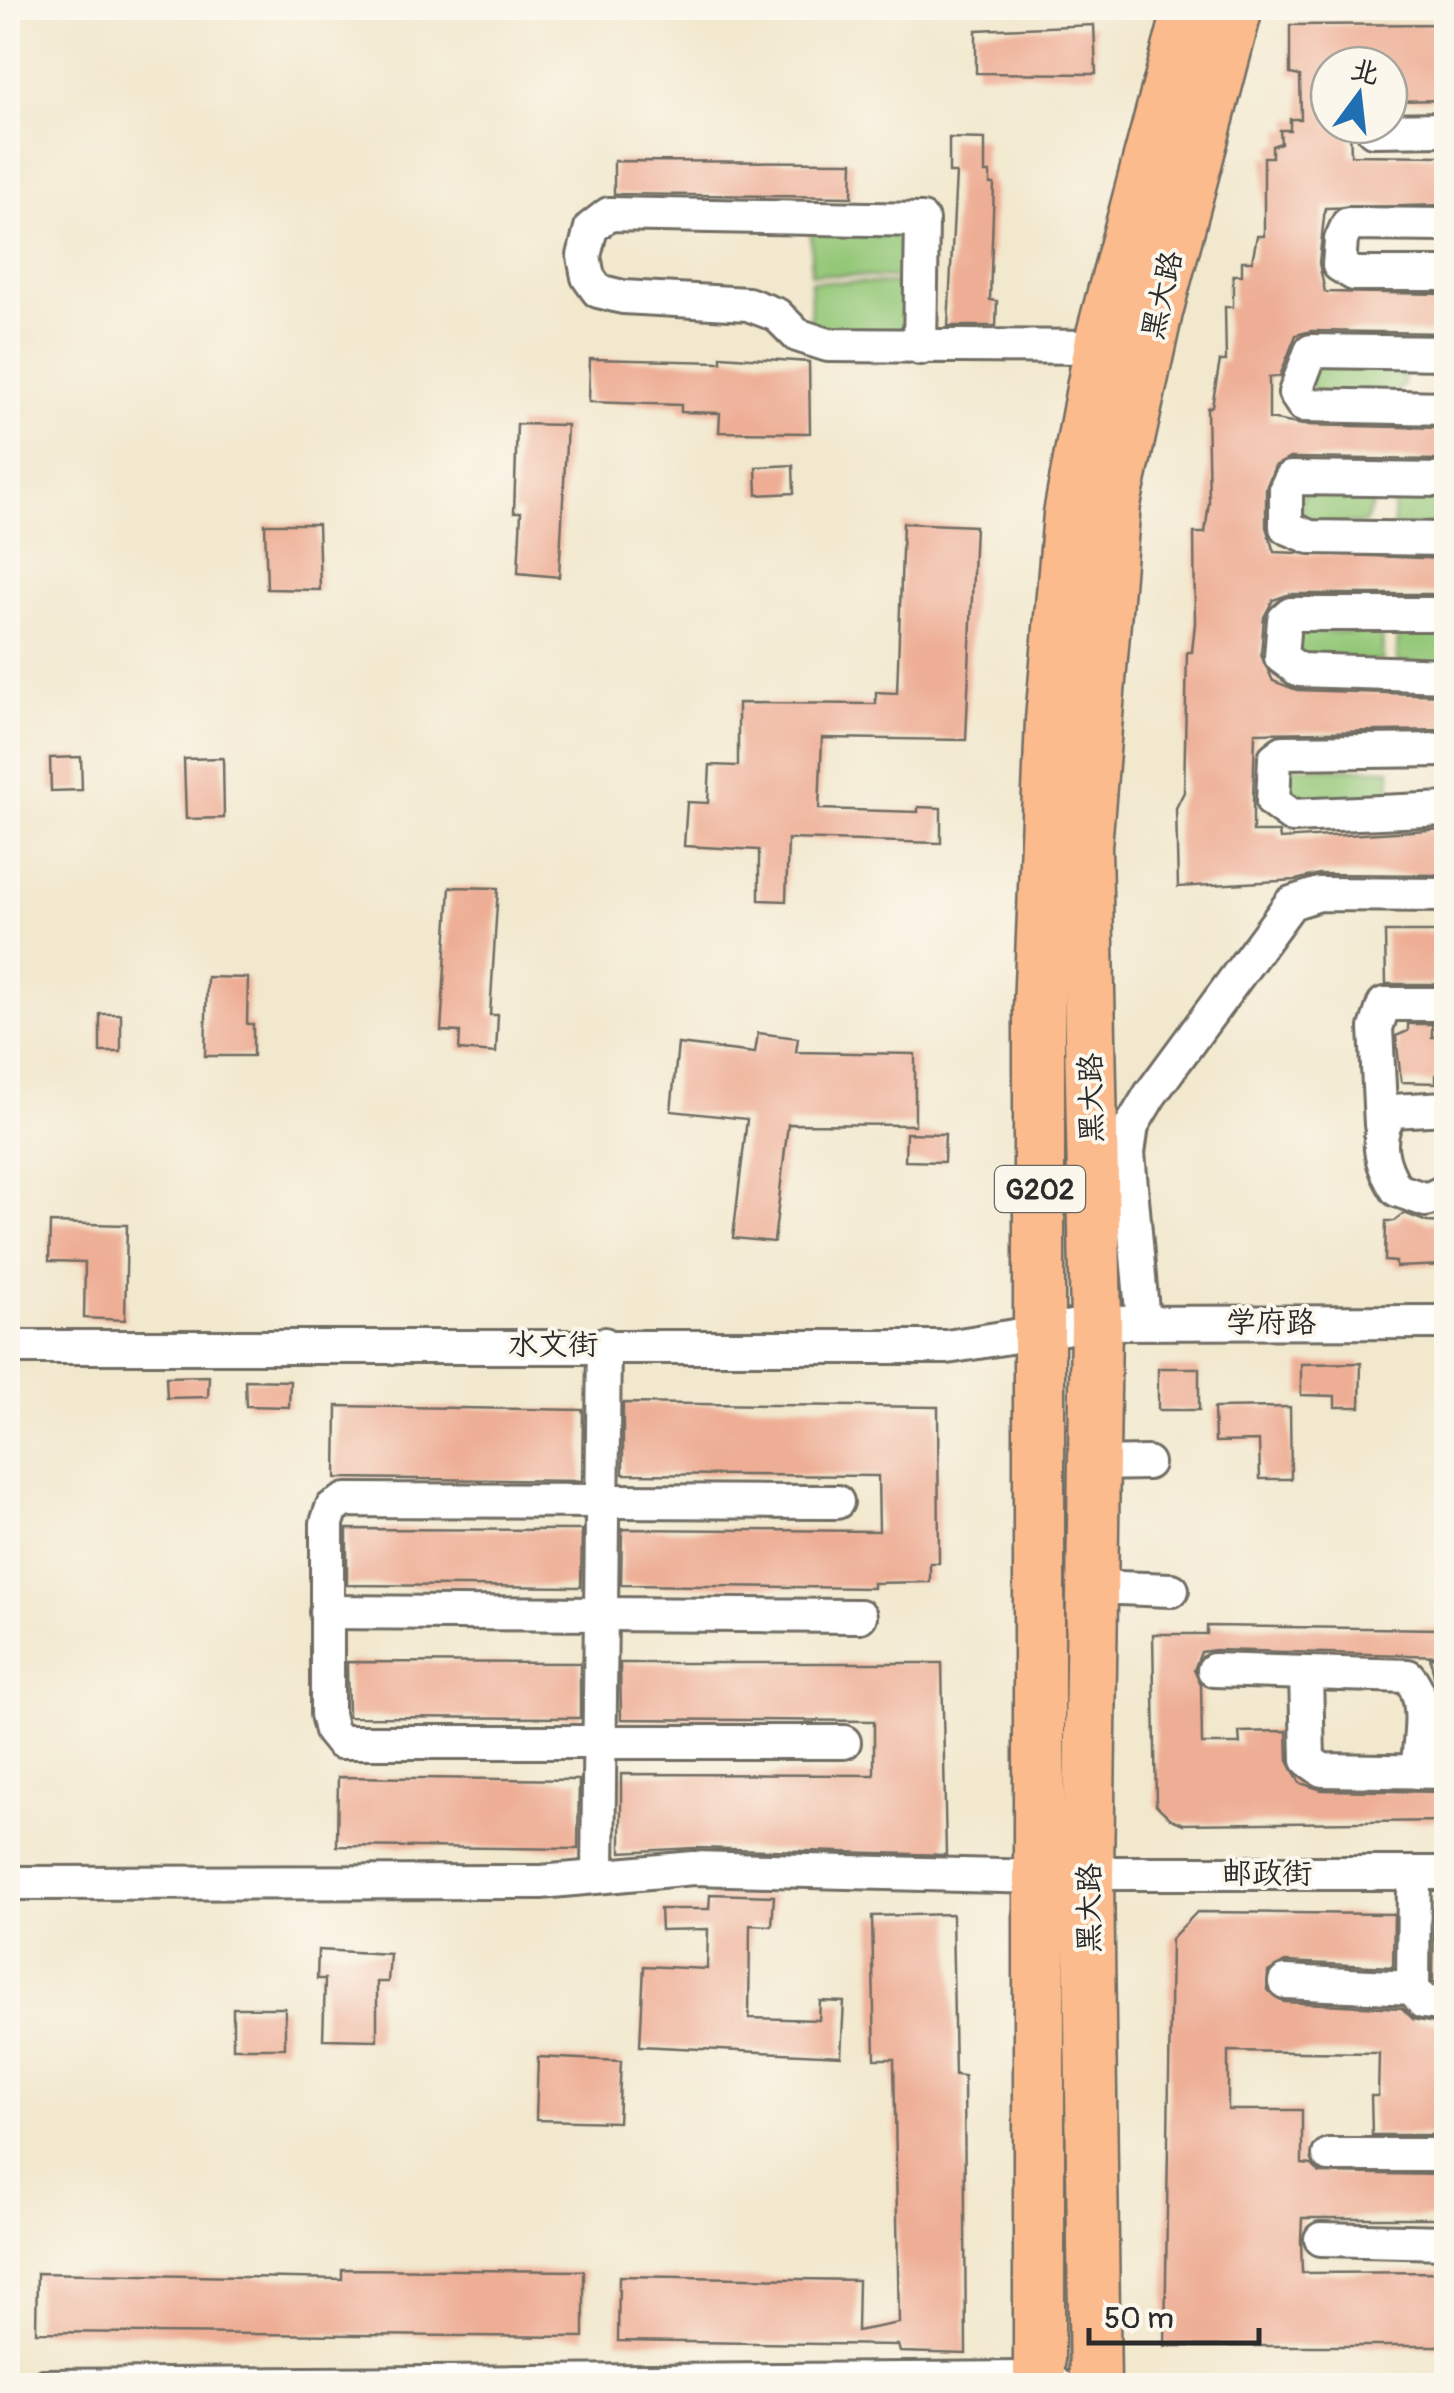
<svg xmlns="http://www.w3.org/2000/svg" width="1454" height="2393" font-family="Pangolin,'LXGW WenKai TC',sans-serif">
	<rect width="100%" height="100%" fill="#fbf7ec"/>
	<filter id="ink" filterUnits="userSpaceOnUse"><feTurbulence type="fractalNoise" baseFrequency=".01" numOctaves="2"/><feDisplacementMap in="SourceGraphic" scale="20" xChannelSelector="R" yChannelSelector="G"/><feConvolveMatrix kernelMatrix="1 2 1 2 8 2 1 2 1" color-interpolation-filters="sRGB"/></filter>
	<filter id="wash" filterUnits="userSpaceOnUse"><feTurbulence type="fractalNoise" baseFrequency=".0048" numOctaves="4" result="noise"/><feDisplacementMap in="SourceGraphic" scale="40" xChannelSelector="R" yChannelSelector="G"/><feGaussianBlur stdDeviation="2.25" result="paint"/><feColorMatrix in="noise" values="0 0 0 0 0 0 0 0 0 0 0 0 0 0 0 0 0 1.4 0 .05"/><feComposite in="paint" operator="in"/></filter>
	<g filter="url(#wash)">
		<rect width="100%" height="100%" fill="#f2e8ce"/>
		<g fill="#94c878" stroke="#607a52" stroke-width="2.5">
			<path d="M811,228L902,231L911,237V279L811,274Z"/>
			<path d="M811,281L908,284L907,327L899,334L810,329Z"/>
			<path d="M1314,364L1403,365L1404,384L1394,396L1315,395L1307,375Z"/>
			<path d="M1446,491V526L1393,527L1394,493Z"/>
			<path d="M1303,492L1365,493L1372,506L1364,524H1308L1299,513Z"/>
			<path d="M1294,631L1382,633L1383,661L1301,662Z"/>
			<path d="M1398,632L1446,633L1445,657L1438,664L1397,662Z"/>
			<path d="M1288,767L1390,769L1391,800L1290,799Z"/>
		</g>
		<g id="blocks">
			<g fill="#eeae95">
				<path d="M1446,24V100L1389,101V65H1329V125H1350L1351,155L1446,156V205L1325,208L1319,263L1325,292L1446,294V333L1311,331L1296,335L1280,376L1269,377V419L1303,425L1446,428V460L1290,458L1275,466L1266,488V527L1274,552L1446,559V594H1290L1273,600L1264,617L1261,655L1273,681L1297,690L1446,695V730L1255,733L1253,801V832H1279L1280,839L1446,829V875L1319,874L1296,880L1178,887L1176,808L1184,792L1187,652H1192L1195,623L1194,533H1205L1209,502L1207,408L1212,406L1220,361H1226L1225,307H1233V275H1242V261H1252L1257,236H1264V157H1272V146L1281,143L1280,130H1290V119H1301L1300,76L1290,74V25Z"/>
				<path d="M1094,25L1096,74L976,73V30Z"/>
				<path d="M949,138L985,139V173H990V184H994L990,300L997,301L996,326H948L956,173H949Z"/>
				<path d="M614,161L853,162L852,197L614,194Z"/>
				<path d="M721,356L809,362L810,433L719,432L720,413L681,412V405L589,402L590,359L721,362Z"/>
				<path d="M517,424L567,425L559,577L518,573L521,512H514Z"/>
				<path d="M793,465L794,493L757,495L756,467Z"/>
				<path d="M903,523L975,526L966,740L822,738L819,809L918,812V807L941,808V843L788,839L786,901L759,900V850L684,846L687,802L708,803L710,765L738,766V703L876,704V692L897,693Z"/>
				<path d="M265,524H318L320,590L267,589Z"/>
				<path d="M81,757L82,790L51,791L50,758Z"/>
				<path d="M223,758L224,818L186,819L184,759Z"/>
				<path d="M450,887L498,888L490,1015H498L496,1053L459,1050L460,1032L441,1031Z"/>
				<path d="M1385,932H1446V984H1386Z"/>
				<path d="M207,977L248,978L247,1024H253V1056H205Z"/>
				<rect x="100" y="1014" width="21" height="38"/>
				<path d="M1408,1024H1432V1037H1446V1075H1436V1083L1401,1082L1396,1036L1408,1031Z"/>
				<path d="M758,1033L798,1038L796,1052L915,1054V1125L788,1124L774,1242L733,1238L747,1119L671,1111L678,1044L755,1053Z"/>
				<path d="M906,1133L945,1134L944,1162L905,1161Z"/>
				<path d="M1404,1213L1427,1222L1446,1223V1265L1396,1267V1262L1385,1261L1386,1221H1395Z"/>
				<path d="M50,1223L127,1225L125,1320L84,1318L85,1262L49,1261Z"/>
				<path d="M1361,1363L1360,1407H1335V1396L1301,1395V1364Z"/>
				<rect x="1158" y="1368" width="41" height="42"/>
				<path d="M209,1376L208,1397L167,1398L166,1377Z"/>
				<path d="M245,1380L290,1381L289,1407L246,1406Z"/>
				<path d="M623,1403L938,1407L939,1563H930V1582L873,1583V1588L621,1585L622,1529L879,1531L878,1476L623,1474Z"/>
				<path d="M337,1406L583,1410L582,1481L336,1478Z"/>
				<path d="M1290,1407L1291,1479H1260L1259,1441L1215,1442L1214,1408Z"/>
				<path d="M347,1529L582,1530L581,1587L347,1585Z"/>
				<path d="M1207,1626L1446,1629V1656L1215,1650L1201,1652L1194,1670L1201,1685L1202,1744H1240L1239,1732L1287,1731L1288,1761L1300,1783L1322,1790L1446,1792V1821L1183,1824L1171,1819L1156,1805L1153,1634H1207Z"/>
				<path d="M1430,1657L1446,1658V1752H1439L1441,1708Z"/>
				<path d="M347,1662L580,1663V1718L348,1717Z"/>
				<path d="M620,1663H942L946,1855L694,1848L621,1852V1774L874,1775V1721L621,1719Z"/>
				<path d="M338,1777L579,1780L578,1849L337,1846Z"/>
				<path d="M710,1894L774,1896L772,1926L750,1925L749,2018L819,2020L820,2001L844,2002L841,2056L640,2046L644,1966L707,1969L708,1929L661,1930L660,1909H709Z"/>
				<path d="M1197,1912L1394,1914L1393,1967L1285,1962L1268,1972L1267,1990L1284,2002L1402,2008L1413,2019L1446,2025V2135H1372L1371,2096H1378L1379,2053L1228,2051V2110H1302V2164L1312,2165L1320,2173L1446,2175V2218H1302L1301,2240L1302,2273L1446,2272V2346H1165L1171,1939Z"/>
				<path d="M952,1914L955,2075L964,2076L966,2354L900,2352L898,2345L618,2341L619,2276L858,2280L857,2331L899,2323L894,2059H875L872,1916Z"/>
				<path d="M1434,1916H1446V1985L1433,1982Z"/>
				<path d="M318,1950L390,1954L388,1982H377V2040L323,2039L325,1979H317Z"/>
				<rect x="233" y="2008" width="52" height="40"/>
				<path d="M538,2057L621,2061L618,2122L536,2120Z"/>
				<path d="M342,2269L584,2271V2337L36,2332L37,2273L342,2279Z"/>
			</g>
		</g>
	</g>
	<g filter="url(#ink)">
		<use href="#blocks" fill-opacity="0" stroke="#716d64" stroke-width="2.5"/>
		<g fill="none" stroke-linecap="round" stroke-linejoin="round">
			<defs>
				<g id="minor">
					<path d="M1373,130L1446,129"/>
					<path d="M1446,225L1348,224L1341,240L1339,265L1354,274H1446"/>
					<path d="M920,348L922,220L609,214L591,228L584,256L588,277L598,291L623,297L748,304L777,315L797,335L828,345L1099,347"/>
					<path d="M1446,353L1311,351L1295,393L1303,405L1446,408"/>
					<path d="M1446,480L1291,478L1286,488V527L1310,537L1446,539"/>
					<path d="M1446,614H1291L1284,620L1281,657L1299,670L1446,675"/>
					<path d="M1446,750L1283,752L1275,758L1273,802L1292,816L1446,809"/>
					<path d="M1446,1108L1392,1111C1373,1137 1381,1165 1397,1190L1426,1200L1446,1191"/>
					<path d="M1381,1125L1376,1028L1384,1004H1446"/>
					<path d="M1143,1322L1128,1153L1132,1125L1150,1095L1291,903L1319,894L1446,895"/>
					<path d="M8,1347H947L1096,1323L1446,1322"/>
					<path d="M1094,1464L1147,1463"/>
					<path d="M837,1502L346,1500L332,1508L327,1523V1714L331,1731L340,1742H844"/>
					<path d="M1092,1587L1172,1590"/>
					<path d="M326,1612L860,1616"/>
					<path d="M1214,1670L1408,1676C1430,1700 1419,1742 1417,1772"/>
					<path d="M1306,1674L1308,1760L1322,1770L1446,1772"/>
					<path d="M598,1873L604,1344"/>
					<path d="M1088,1873H1446"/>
					<path d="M1414,1873L1413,1988L1423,2002L1446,2005"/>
					<path d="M8,1883L541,1882L693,1868L1039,1877"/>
					<path d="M1285,1982L1413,1988"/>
					<path d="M1329,2155H1446"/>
					<path d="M1321,2239L1446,2242"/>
					<path d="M43,2386L1039,2378L1057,2385"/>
				</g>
				<g id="highway">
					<path d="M1039,2386V1007L1051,720L1069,514L1102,334L1189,8"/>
					<path d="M1095,2386L1088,1873L1096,1323L1086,846L1115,504L1157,312L1237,8"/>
				</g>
			</defs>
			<use href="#minor" stroke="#716d64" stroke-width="38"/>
			<use href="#highway" stroke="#716d64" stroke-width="55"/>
			<use href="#minor" stroke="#fff" stroke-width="32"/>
			<use href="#highway" stroke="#fbbb8c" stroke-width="50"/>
		</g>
	</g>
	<g text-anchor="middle" stroke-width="8" stroke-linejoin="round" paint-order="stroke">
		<rect fill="#fbf7ec" stroke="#696865" stroke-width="2.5" x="995" y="1166" width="90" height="46" rx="8"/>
		<g font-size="28" font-weight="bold" fill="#2b2b2b">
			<text x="1040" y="1199">G202</text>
		</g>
		<g font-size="30" fill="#2b2b2b" stroke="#fbf7ec">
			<text transform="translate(1162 295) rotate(-77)" y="10">黑大路</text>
			<text transform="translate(1091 1098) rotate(-91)" y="10">黑大路</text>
			<text x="1271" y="1332">学府路</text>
			<text x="553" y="1354">水文街</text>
			<text x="1267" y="1883">邮政街</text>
			<text transform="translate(1089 1908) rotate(-90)" y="10">黑大路</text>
		</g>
	</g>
	<rect width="1454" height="2393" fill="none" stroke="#fbf7ec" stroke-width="40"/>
	<g transform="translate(1359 95) rotate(15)"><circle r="48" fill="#fbf7ec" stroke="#a8a59f" stroke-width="2.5"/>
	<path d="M0-8L18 38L0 25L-18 38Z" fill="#1f6fb2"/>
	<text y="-15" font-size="28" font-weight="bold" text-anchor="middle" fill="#2b2b2b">北</text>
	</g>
	<path d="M1089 2328v15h170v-15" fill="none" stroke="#2b2b2b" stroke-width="5"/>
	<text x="1104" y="2328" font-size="30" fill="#2b2b2b" stroke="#fbf7ec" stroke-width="8" paint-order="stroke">50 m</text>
</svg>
